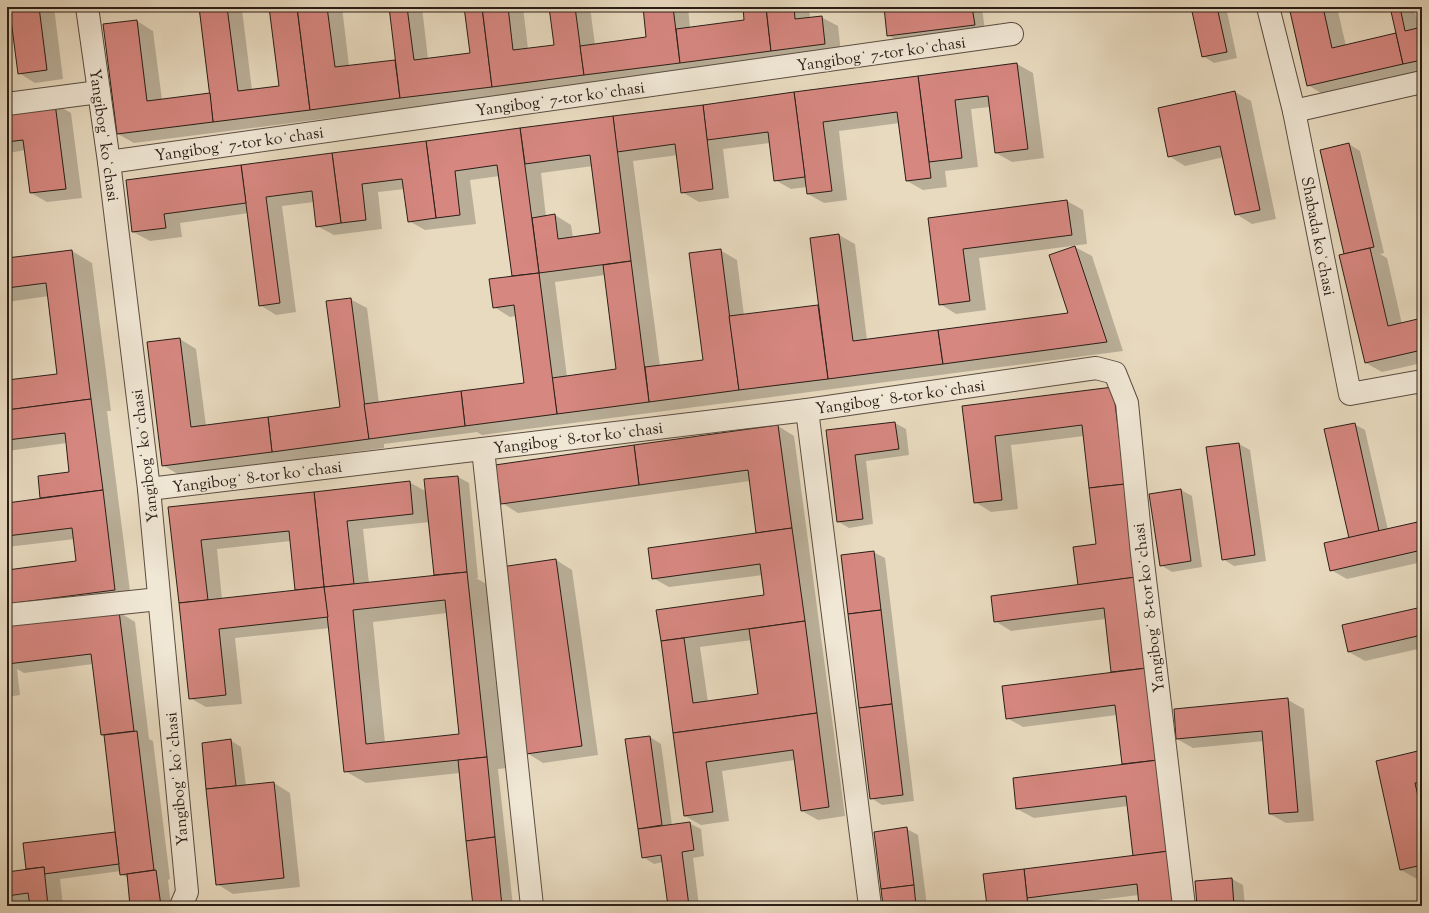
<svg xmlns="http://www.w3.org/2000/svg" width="1429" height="913" font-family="'Sorts Mill Goudy',serif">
	<rect width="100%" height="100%" fill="#e8dabf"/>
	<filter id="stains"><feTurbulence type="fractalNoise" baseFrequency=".005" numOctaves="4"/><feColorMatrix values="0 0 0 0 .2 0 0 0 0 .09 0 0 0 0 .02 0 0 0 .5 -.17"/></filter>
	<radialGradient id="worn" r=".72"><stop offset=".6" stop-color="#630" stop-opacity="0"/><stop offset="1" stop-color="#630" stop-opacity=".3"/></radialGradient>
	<g fill="#0003" fill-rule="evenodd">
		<path d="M7,7H54L63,79L35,83L19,73L13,22L7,23Z"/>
		<path d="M200,7H265L242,10L252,90L280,86L270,7H342L349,66L396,60L390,7H422L428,59L471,54L465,7H523L528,49L555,46L550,7H590L595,45L647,38L644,7H688L690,28L745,21L744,7H809L810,18L821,17L838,26L841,53L134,143L118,134L137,21L153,31L162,100L211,94Z"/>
		<path d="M885,7H982L985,31L899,42L888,35Z"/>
		<path d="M1189,7H1226L1237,58L1214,63L1203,56L1192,8Z"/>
		<path d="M1290,7H1337L1346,46L1397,34L1391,7H1414L1419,29L1422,28V72L1324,95L1308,85Z"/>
		<path d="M1017,64L1033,73L1044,158L1012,162L996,153L990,107L971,109L978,167L945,171L947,187L923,190L907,181L900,123L839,131L847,200L824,203L808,194L807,187L791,189L775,180L770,143L723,149L729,198L699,202L682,192L678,155L633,161L660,366L704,361L720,250L737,260L744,316L819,306L839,235L855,244L867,340L1069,314L1050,255L1075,247L1092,256L1123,351L482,435L477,432L384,444V448L179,475L163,465L180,339L196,349L206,426L341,408L350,299L367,308L379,403L525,384L516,316L510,317L494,307L513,277L500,176L470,180L476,224L425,230L409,221L405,189L378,192L382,229L334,235L317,226L314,202L282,206L296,312L276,315L260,305L249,213L180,223L182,237L150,241L133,232L127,181ZM593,166L601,234L573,238L571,225L555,215L546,217L541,173ZM605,275L618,370L567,377L555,282Z"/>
		<path d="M1235,92L1251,101L1276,219L1252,224L1236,214L1224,157L1185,166L1169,156Z"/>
		<path d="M55,104L71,113L82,198L47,202L31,193L26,150L8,153L11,171H7V110Z"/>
		<path d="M1349,144L1360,151L1384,253L1380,254L1387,258L1402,324L1422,319V363L1382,372L1366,363L1346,255L1321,151Z"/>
		<path d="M1067,201L1083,210L1087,244L979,258L986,310L956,314L940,304L929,218Z"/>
		<path d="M72,251L92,263L111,411H107L131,599L7,615V571L77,562L75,539L7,547V504L42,499L39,477L71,473L67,443L7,451V381L59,375L49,296L7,302V259Z"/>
		<path d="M1113,388L1129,397L1141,493H1136L1147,585L1152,588L1191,906H1177L1139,588H1137L1175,906H1140L1139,895L1049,906H1043L1038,903V906H988L984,875L1134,856L1128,806L1034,818L1017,809L1014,779L1124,765L1117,715L1023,727L1007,718L1003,686L1112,673L1106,619L1011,631L995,621L992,596L1080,585L1079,584L1074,548L1097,545L1084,436L1011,445L1018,509L991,512L975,502L963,406ZM1114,398H1116L1126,489H1124Z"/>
		<path d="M895,423L906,429L909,455L866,461L873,524L849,528L837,521L827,431Z"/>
		<path d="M1354,424L1365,430L1388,530L1422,522V562L1347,579L1331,570L1350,539Z"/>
		<path d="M778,426L794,436L845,816L818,820L802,811L795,760L722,771L729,821L701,825L685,816L658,611L766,596L763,575L669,587L653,578L757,533L750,481L518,513L502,503ZM752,640L759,695L708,702L700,647Z"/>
		<path d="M1239,444L1250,450L1266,561L1234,566L1223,559Z"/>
		<path d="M458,477L469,483L478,578H476L488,585L507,768L498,769L513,906H474L460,773L366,783L345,771L330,628L235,638L242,704L206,707L190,698L170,508L409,482L427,492ZM430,522L435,574L438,576L369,583L363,529ZM291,541L296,591L222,599L217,549ZM447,613L460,735L385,743L373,622Z"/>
		<path d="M1181,490L1192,496L1202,567L1172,572L1161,565Z"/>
		<path d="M873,552L885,558L914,801L882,805L871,798Z"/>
		<path d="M556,560L572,570L598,755L543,763L527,753Z"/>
		<path d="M1422,608V648L1365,661L1349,652Z"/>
		<path d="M119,612L135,622L149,739L153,741L170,879L168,880L171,906H131L128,878L121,874V871L60,879L63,906H31L30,904L7,906V873L27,870L24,844L116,833L105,737L102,735L93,664L24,673L17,669L20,695L7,697V626Z"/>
		<path d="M1288,700L1304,709L1314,821L1286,823L1270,814L1264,741L1193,748L1177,739Z"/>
		<path d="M650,737L661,744L672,825L689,823L701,829L704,856L693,858L699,906H669L663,862L654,864L643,857L627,740Z"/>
		<path d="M230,740L241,747L246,786L274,783L290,793L300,887L233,894L217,884Z"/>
		<path d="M1422,752V878L1417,879L1401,870L1377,762Z"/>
		<path d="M907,829L918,835L927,906H884Z"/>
		<path d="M1232,879L1243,885L1245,906H1198Z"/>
	</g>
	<g fill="#d68780" stroke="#2a1e17" fill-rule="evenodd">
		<path d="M7,7H39L47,70L18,74L10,12H7Z"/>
		<path d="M199,7H227L238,91L279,86L269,7H297L310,110L213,122Z"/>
		<path d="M297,7H327L335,67L395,60L400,98L310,110Z"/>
		<path d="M389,7H407L414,60L470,53L464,7H482L492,87L400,98Z"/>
		<path d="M482,7H508L513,50L554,45L549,7H575L584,75L492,87Z"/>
		<path d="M643,7H673L680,63L584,75L580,46L646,37Z"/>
		<path d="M743,7H766L771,51L680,63L676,29L744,20Z"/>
		<path d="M766,7H794L795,19L822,16L825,44L771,51Z"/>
		<path d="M884,7H972L975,25L887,36Z"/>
		<path d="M1191,7H1217L1227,52L1202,57Z"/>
		<path d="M1289,7H1323L1332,48L1396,33L1403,64L1307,86Z"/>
		<path d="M1390,7H1400L1405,31L1422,27V60L1403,64Z"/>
		<path d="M137,20L147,101L210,93L213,122L117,134L103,24Z"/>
		<path d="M1017,63L1028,149L995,153L988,96L955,100L962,158L929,162L918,76Z"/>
		<path d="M918,76L931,178L906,181L897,112L823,122L832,191L807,194L794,92Z"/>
		<path d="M1235,91L1260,210L1235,215L1220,146L1168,157L1158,108Z"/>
		<path d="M794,92L805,177L774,181L768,132L707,140L703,105Z"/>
		<path d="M55,103L66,189L30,193L23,140L7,142V109Z"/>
		<path d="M703,105L713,189L681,193L675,144L617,152L613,116Z"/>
		<path d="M613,116L631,261L539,273L532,218L555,214L558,239L600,233L590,155L525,164L520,128Z"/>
		<path d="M520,128L539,273L512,276L497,165L455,171L460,215L436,218L426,141Z"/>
		<path d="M426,141L436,218L408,222L402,179L362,184L366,220L341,223L332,153Z"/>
		<path d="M1349,143L1374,247L1344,254L1320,150Z"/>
		<path d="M332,153L341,223L316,227L312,191L266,197L280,303L259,306L241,165Z"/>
		<path d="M241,165L246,203L164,214L166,228L132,232L126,180Z"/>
		<path d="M1067,200L1072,235L963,249L970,301L939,305L928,218Z"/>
		<path d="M839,234L853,341L938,330L943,364L828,379L810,238Z"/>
		<path d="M1075,246L1107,342L943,364L938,330L1068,313L1049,255Z"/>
		<path d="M1370,248L1388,326L1422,318V350L1365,363L1339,255Z"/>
		<path d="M721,249L739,390L649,402L645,367L703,360L689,253Z"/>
		<path d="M72,250L91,399L7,410V380L57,374L46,283L7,288V258Z"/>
		<path d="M631,261L649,402L557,414L552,378L616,369L603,265Z"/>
		<path d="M539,273L557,414L465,426L461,391L524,383L514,305L493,308L489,279Z"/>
		<path d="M351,298L369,439L272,452L268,417L340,407L326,301Z"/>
		<path d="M818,305L828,379L739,390L729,316Z"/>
		<path d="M180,338L191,427L268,417L272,452L162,466L147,342Z"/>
		<path d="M1113,387L1125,484L1089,488L1082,425L995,436L1002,500L974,503L962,406Z"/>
		<path d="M461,391L465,426L369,439L364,404Z"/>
		<path d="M91,399L103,490L40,498L38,476L69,472L65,433L7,440V410Z"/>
		<path d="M895,422L899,449L855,455L863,519L837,522L826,430Z"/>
		<path d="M1355,423L1379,531L1349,538L1324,429Z"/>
		<path d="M778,425L792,528L756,533L748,470L639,485L634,445Z"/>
		<path d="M1239,443L1255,555L1222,560L1206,447Z"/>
		<path d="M634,445L639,485L501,504L495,465Z"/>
		<path d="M458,476L467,572L434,575L424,479Z"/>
		<path d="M410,481L413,514L347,521L354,584L324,587L314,492Z"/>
		<path d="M1125,484L1136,577L1078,585L1073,547L1096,544L1089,488Z"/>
		<path d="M1181,489L1191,561L1160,566L1149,494Z"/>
		<path d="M103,490L115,590L7,604V570L76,561L72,528L7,536V503Z"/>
		<path d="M314,492L324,587L295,590L289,531L201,540L208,600L179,603L168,507Z"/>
		<path d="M1422,521V550L1330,571L1324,543Z"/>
		<path d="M792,528L805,621L661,641L656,610L764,595L760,564L652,579L648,548Z"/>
		<path d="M874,551L881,610L848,614L841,555Z"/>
		<path d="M556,559L582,746L526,754L501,567Z"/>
		<path d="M467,572L487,757L344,772L324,587ZM445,600L459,734L366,744L353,610Z"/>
		<path d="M1136,577L1147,668L1111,672L1104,608L994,622L991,596Z"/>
		<path d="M324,587L328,617L219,629L226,695L189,699L179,603Z"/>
		<path d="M1422,607V635L1348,652L1342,625Z"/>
		<path d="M881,610L892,704L859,708L848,614Z"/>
		<path d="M119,611L134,731L101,735L91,654L7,664V625Z"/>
		<path d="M805,621L817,713L673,733L661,641L684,638L693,703L758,694L749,629Z"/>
		<path d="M1147,668L1158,760L1122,764L1115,705L1006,719L1002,686Z"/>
		<path d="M1288,698L1298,812L1269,814L1262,731L1176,739L1174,709Z"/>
		<path d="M892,704L903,795L870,799L859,708Z"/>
		<path d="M817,713L829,807L801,811L793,750L706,762L713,812L684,816L673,733Z"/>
		<path d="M137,731L154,870L120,875L104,735Z"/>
		<path d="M650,736L662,825L638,829L625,739Z"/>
		<path d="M231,739L236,786L206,789L202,743Z"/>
		<path d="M1422,750V782L1415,783L1422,813V865L1400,870L1376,761Z"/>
		<path d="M487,757L495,837L466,841L458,760Z"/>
		<path d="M1158,760L1169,851L1133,856L1126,796L1016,809L1013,778Z"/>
		<path d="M274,782L284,878L216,885L206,789Z"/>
		<path d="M690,822L694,850L682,852L689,906H668L661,855L642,858L638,829Z"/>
		<path d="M907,827L914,885L881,889L874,832Z"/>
		<path d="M115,832L119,864L44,874V867L26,869L23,843Z"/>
		<path d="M495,837L502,906H473L466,841Z"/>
		<path d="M1169,851L1176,906H1139L1137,884L1027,898L1024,869Z"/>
		<path d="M44,867L48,906H30L28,893L7,896V872Z"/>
		<path d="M1024,869L1028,906H987L983,874Z"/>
		<path d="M156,870L161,906H130L127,874Z"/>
		<path d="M1232,878L1234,906H1197L1195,881Z"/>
		<path d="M914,885L916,906H883L881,889Z"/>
	</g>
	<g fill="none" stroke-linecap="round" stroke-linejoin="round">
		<defs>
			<g id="minor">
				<path d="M87,7L109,162L149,489L187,892L181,906"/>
				<path d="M1268,7L1294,111L1350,394L1422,381"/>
				<path d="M7,104L99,92"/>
				<path d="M1294,111L1422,82"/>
				<path d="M109,162L1012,34"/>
				<path d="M807,410L870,906"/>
				<path d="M483,449L532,906"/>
				<path d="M149,489L807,410L1096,368L1115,373L1127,403L1142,554L1184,906"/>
				<path d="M7,615L159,599"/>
			</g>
		</defs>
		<use href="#minor" stroke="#5a4d41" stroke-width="24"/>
		<use href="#minor" stroke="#f0e7d5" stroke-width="22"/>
	</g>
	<g text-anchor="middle" stroke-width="3" stroke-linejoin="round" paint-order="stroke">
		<g font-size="16" fill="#2a1e17" stroke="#f0e7d5">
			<text transform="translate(881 53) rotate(-8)" y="6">Yangibogʻ 7-tor koʻchasi</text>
			<text transform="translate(560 98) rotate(-8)" y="6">Yangibogʻ 7-tor koʻchasi</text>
			<text transform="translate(105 135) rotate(82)" y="6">Yangibogʻ koʻchasi</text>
			<text transform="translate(239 143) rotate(-8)" y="6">Yangibogʻ 7-tor koʻchasi</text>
			<text transform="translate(1319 236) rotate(79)" y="6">Shabada koʻchasi</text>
			<text transform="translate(900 396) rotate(-8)" y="6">Yangibogʻ 8-tor koʻchasi</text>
			<text transform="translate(578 437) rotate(-7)" y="6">Yangibogʻ 8-tor koʻchasi</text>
			<text transform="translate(144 456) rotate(-97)" y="6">Yangibogʻ koʻchasi</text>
			<text transform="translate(257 476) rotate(-7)" y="6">Yangibogʻ 8-tor koʻchasi</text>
			<text transform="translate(1148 608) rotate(-97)" y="6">Yangibogʻ 8-tor koʻchasi</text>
			<text transform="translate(176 779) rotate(-95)" y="6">Yangibogʻ koʻchasi</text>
		</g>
	</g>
	<rect width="1429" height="913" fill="none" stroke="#e8dabf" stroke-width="24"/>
	<rect x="8" y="8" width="1413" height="897" fill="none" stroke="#2a1e17" stroke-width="2"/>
	<rect x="12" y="12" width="1405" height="889" fill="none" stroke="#2a1e17"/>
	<rect width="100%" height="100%" filter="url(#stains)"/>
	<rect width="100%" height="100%" fill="url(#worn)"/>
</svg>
